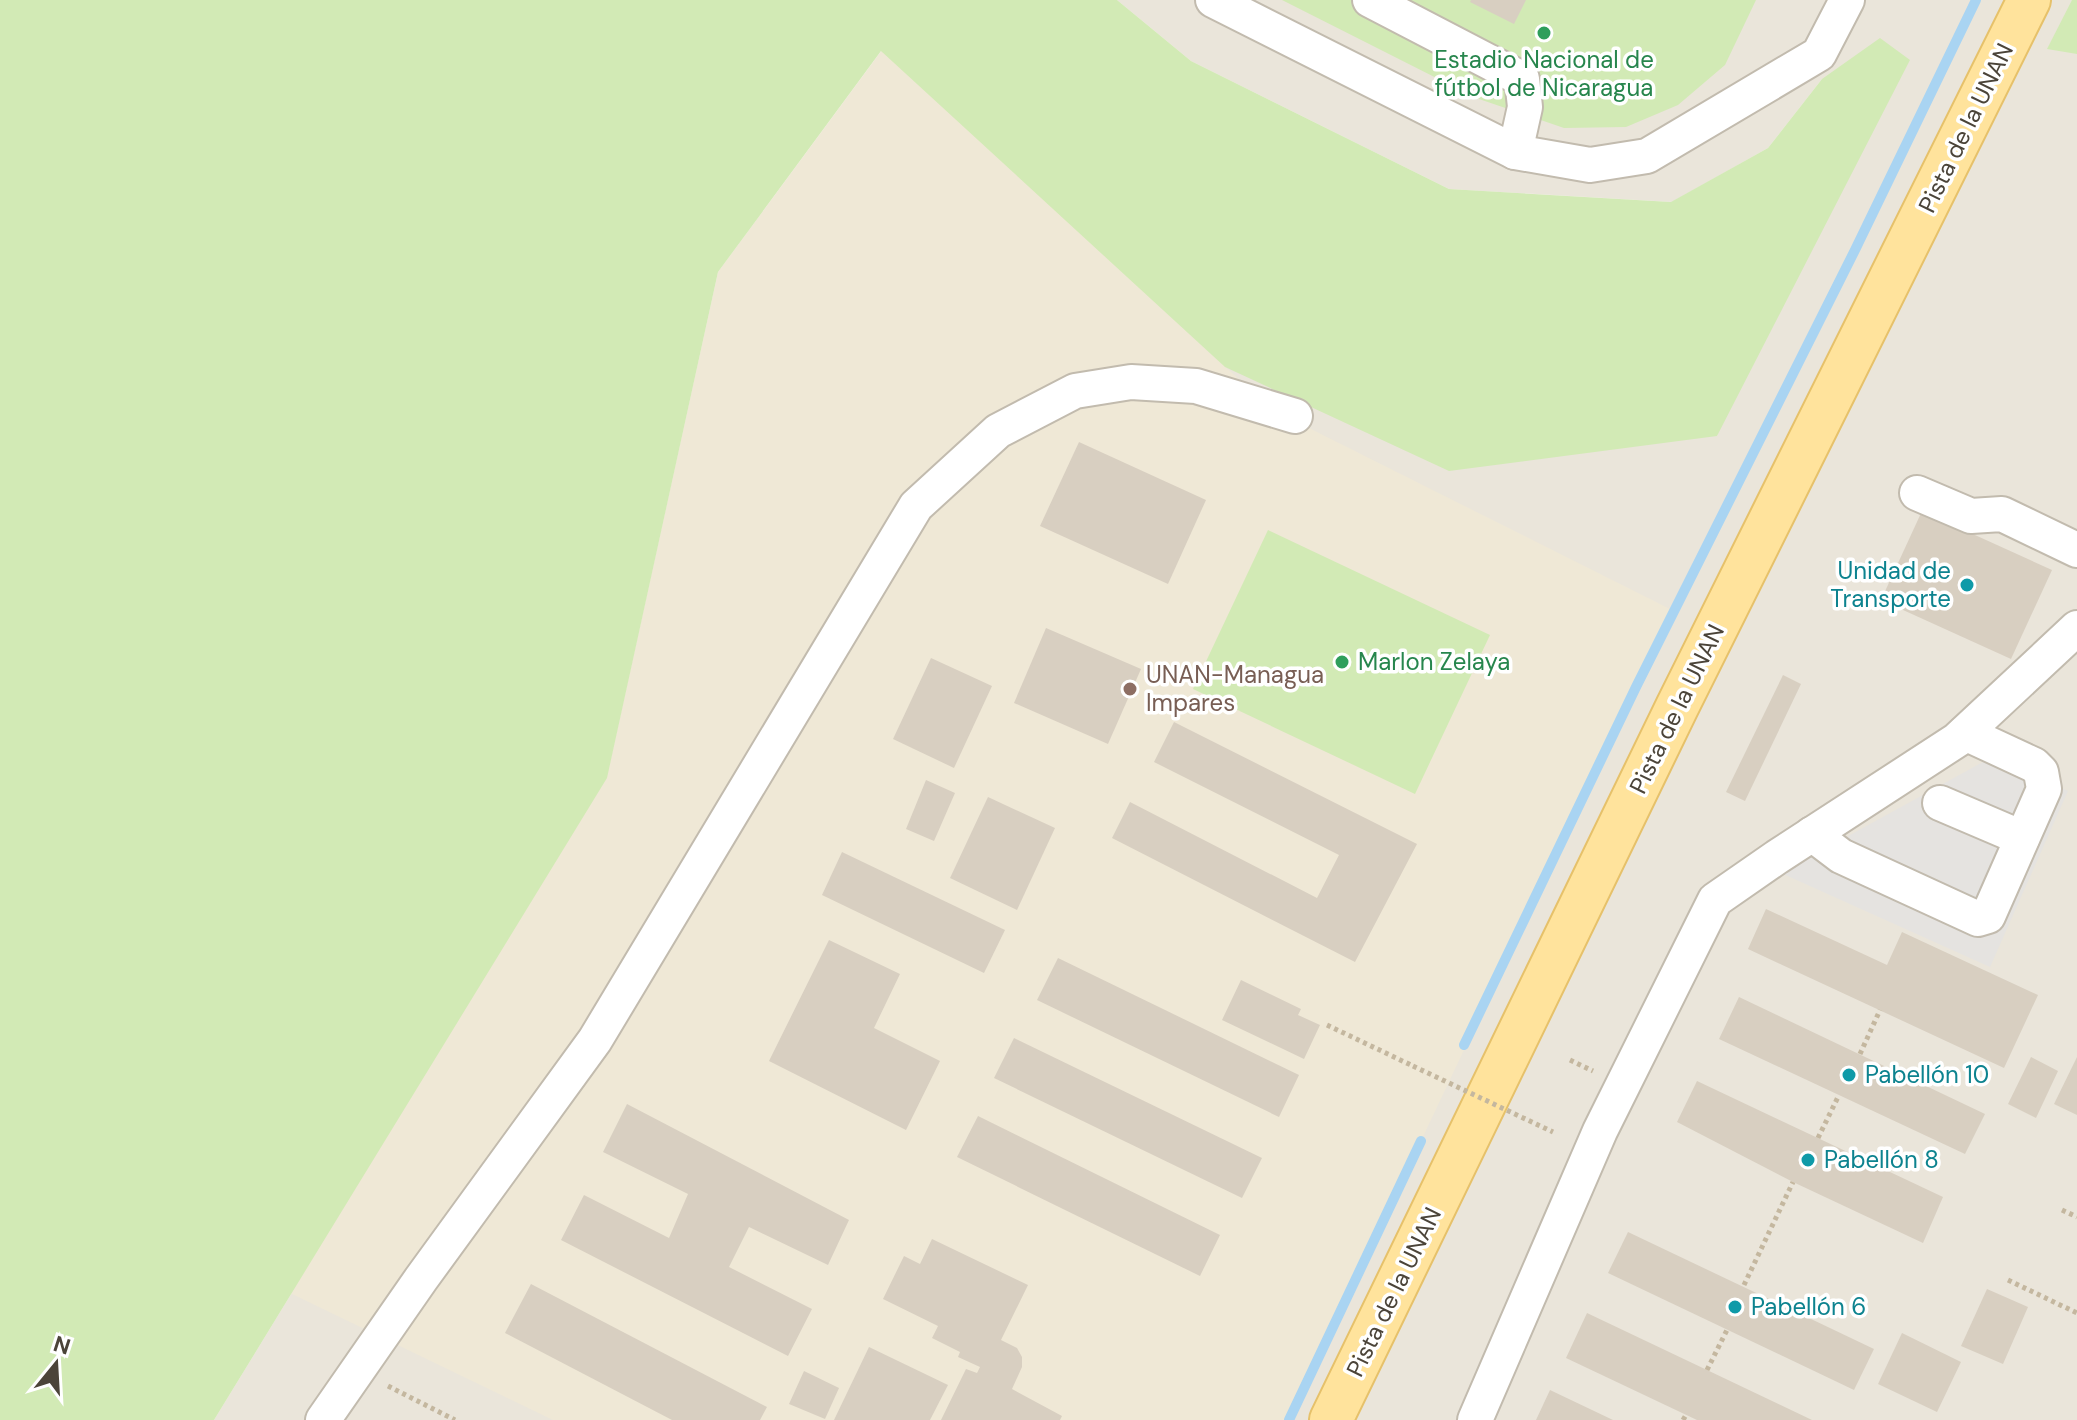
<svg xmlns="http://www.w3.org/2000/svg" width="2077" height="1420" font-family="'DM Sans',sans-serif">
	<rect width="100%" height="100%" fill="#f6f3ec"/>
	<path fill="#eae5da" d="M1117,0H2077V1420H214L607,778L882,50L1225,367L1717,436L1822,79L1768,148L1672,202L1449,189L1191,61Z"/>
	<path fill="#efe8d6" d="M882,50L1271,409L1672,610L1289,1420H553L290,1293L609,767L718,272Z"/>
	<g fill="#d2eab5">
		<path d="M0,0H1117L1191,61L1449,189L1671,202L1768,148L1822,79L1880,38L1910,60L1717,436L1449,471L1225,367L881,51L718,272L607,778L214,1420H0Z"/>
		<path d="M1282,0H1756L1725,65L1678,105L1626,127L1564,128L1476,98Z"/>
		<path d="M2072,0H2077V54L2047,49Z"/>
		<path d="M1268,530L1490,635L1415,794L1193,689Z"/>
	</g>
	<path fill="#e5e3e0" d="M1992,757L2068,791L1990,967L1781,873Z"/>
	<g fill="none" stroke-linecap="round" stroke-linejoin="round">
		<g stroke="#a9d4f2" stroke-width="10">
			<path d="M1464,1045L1636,687L1855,250L1976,0"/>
			<path d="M1289,1420L1421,1141"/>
		</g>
	</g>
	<g fill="#d8cfc1">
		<path d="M1471,0H1526L1514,24L1470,2Z"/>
		<path d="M1079,442L1206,500L1168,584L1040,526Z"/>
		<path d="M1922,511L2052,570L2011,659L1881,600Z"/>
		<path d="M1046,628L1141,669L1108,744L1014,703Z"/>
		<path d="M931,658L992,686L954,768L893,739Z"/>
		<path d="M1783,675L1801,684L1745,801L1726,792Z"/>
		<path d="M1174,722L1417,844L1355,962L1112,838L1130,802L1317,898L1339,855L1154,762Z"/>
		<path d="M926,780L955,793L934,841L906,829Z"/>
		<path d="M988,797L1055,828L1017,910L950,878Z"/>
		<path d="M842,852L1005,930L984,973L822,895Z"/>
		<path d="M1766,909L1887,965L1902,932L2038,995L2004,1068L1748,949Z"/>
		<path d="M829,940L900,974L874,1028L940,1061L906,1130L769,1061Z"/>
		<path d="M1058,958L1299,1075L1279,1117L1037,1000Z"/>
		<path d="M1241,980L1301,1009L1298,1015L1320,1025L1304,1059L1222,1020Z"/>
		<path d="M1739,997L1985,1114L1965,1154L1719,1039Z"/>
		<path d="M1014,1038L1262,1158L1242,1198L994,1078Z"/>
		<path d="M2031,1057L2058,1071L2036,1118L2008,1104Z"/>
		<path d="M2077,1057V1115L2054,1104Z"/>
		<path d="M1697,1081L1943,1197L1923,1243L1793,1182L1677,1122Z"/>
		<path d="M627,1104L849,1220L828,1265L749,1227L729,1267L812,1309L788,1356L561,1240L584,1195L669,1238L688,1194L603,1152Z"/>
		<path d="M978,1116L1220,1235L1200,1276L957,1157Z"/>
		<path d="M1628,1232L1874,1349L1854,1390L1608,1273Z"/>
		<path d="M932,1239L1028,1285L1001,1340L1017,1348L1022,1357V1367L1012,1389L1062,1416L1060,1420H941L966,1369L977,1373L980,1367L958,1357L960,1352L932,1338L938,1326L883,1299L904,1256L920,1264Z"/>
		<path d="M531,1284L767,1407L760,1420H672L505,1333Z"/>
		<path d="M1987,1289L2028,1307L2003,1364L1961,1346Z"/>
		<path d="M1587,1313L1707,1370L1812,1420H1697L1566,1358Z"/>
		<path d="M1902,1333L1961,1362L1937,1412L1878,1384Z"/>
		<path d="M869,1347L948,1385L930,1420H834Z"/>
		<path d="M804,1371L839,1388L825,1419L789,1404Z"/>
		<path d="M1550,1390L1613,1420H1536Z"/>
	</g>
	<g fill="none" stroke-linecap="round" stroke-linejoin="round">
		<defs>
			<g id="minor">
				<path d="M1213,0L1515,152L1590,165L1647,156L1819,54L1847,0"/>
				<path d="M1370,0L1522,79L1525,107L1515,152"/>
				<path d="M1917,493L1971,516L2002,514L2077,550"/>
				<path d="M1940,803L2022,838"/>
				<path d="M1812,834L1841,856L1978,919L1988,916L2044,789L2041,772L2034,765L1965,733"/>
				<path d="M323,1420L421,1279L595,1040L916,506L998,431L1075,391L1131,382L1196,386L1295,416"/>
				<path d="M1475,1420L1600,1131L1715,900L1777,857L1957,740L2077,628"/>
			</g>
			<path id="major" d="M1331,1420L1677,707L2029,0"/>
		</defs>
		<use href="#minor" stroke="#c2bbae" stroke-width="38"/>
		<use href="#major" stroke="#e6c16a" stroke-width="46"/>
		<g stroke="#c4b79f" stroke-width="5" stroke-dasharray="4 4" stroke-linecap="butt">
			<path d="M1327,1025L1413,1066"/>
			<path d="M1860,1054L1880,1010"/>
			<path d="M1570,1060L1593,1071"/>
			<path d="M1818,1138L1839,1095"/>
			<path d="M2062,1210L2077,1217"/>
			<path d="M2008,1280L2077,1313"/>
			<path d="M1744,1285L1793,1182"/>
			<path d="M1707,1370L1727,1330"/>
			<path d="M388,1386L455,1420"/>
			<path d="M1683,1420L1686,1415"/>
		</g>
		<use href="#minor" stroke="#fff" stroke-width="34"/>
		<use href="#major" stroke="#ffe39c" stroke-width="42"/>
		<path stroke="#c4b79f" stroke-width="5" stroke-dasharray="4 4" stroke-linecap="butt" d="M1413,1066L1553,1132"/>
	</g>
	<g fill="#2e9e5b" stroke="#fff" stroke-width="3">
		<circle cx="1544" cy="33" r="8"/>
		<circle cx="1342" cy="662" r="8"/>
	</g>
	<g fill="#0f9aa8" stroke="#fff" stroke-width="3">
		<circle cx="1967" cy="585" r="8"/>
		<circle cx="1849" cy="1075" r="8"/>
		<circle cx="1808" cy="1160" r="8"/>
		<circle cx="1735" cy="1307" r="8"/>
	</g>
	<circle fill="#8d6e63" stroke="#fff" stroke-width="3" cx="1130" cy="689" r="8"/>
	<g text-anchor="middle" stroke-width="7" stroke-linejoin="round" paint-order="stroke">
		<g font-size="24" fill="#27864d" stroke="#fff">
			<text x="1544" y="68">Estadio Nacional de<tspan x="1544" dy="28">fútbol de Nicaragua</tspan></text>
			<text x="1358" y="670" text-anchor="start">Marlon Zelaya</text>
		</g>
		<g font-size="24" fill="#4b4439" stroke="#fff">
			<text transform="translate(1966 128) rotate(-64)" y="8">Pista de la UNAN</text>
			<text transform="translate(1677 709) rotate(-64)" y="8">Pista de la UNAN</text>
			<text transform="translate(1394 1292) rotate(-64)" y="8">Pista de la UNAN</text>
		</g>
		<g font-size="24" fill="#0d838f" stroke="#fff" text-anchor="start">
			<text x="1951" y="579" text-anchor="end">Unidad de<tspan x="1951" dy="28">Transporte</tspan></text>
			<text x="1865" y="1083">Pabellón 10</text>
			<text x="1824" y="1168">Pabellón 8</text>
			<text x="1751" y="1315">Pabellón 6</text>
		</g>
		<g font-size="24" fill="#785e54" stroke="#fff" text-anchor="start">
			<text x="1146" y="683">UNAN-Managua<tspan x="1146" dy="28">Impares</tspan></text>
		</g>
	</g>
	<g transform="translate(56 1364) rotate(18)" stroke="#ffffff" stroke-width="6" paint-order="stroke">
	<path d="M0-6L14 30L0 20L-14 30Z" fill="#4b4439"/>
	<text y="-12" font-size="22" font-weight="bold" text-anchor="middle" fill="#4b4439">N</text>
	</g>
</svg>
